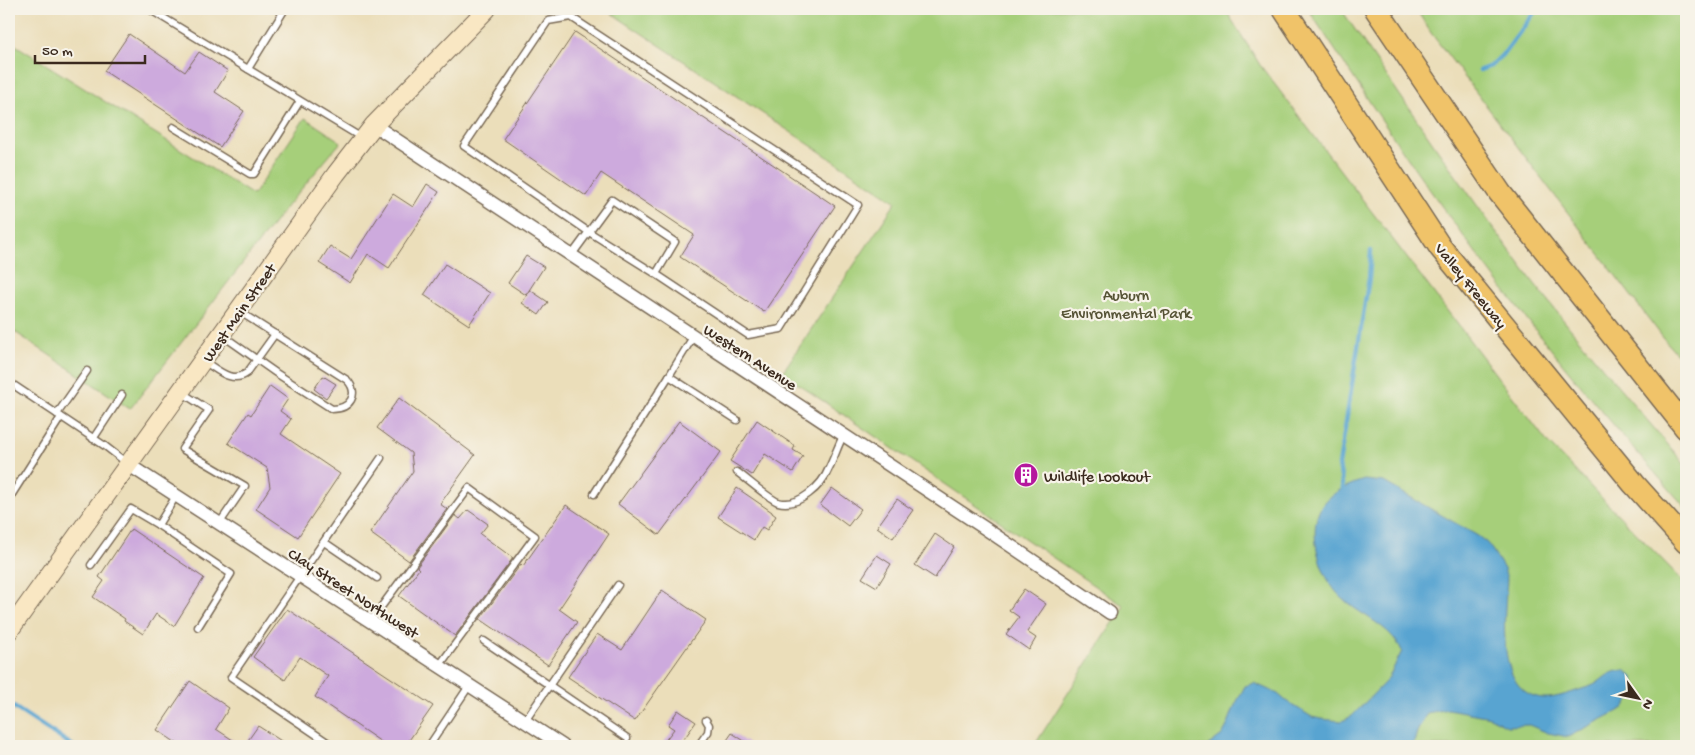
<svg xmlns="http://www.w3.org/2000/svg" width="1695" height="755" font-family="'Gochi Hand',sans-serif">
	<rect width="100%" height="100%" fill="#f7f3e8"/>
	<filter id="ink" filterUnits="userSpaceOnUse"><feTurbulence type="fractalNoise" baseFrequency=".02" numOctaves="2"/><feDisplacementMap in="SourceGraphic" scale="10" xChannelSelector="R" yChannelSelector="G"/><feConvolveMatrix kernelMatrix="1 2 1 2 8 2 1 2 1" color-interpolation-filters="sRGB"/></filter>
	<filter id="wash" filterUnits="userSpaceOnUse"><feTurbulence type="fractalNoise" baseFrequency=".0096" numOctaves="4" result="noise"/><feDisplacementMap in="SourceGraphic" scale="20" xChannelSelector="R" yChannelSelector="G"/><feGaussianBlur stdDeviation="1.12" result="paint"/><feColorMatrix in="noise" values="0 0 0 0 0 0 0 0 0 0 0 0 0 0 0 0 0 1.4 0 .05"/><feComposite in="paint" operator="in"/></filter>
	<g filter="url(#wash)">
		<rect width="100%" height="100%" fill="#ebdeba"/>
		<g fill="#a6cf7a" stroke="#707c4c">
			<path d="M605,9H1225L1260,65L1548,443L1686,584V746H1034L1124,606L782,373L896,202Z"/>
			<path d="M1308,9H1341C1403,100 1465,191 1531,279C1580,343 1634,404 1686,466V508C1602,414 1522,317 1448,215C1399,148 1354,78 1308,9Z"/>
			<path d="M1416,9H1686V364L1664,339L1431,33Z"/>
			<path d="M9,41L253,195L305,118L341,142L287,206L130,409L9,328Z"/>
		</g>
		<path fill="#58a4d1" stroke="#4a6778" d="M1364,480L1384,482L1478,536L1487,543L1493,551L1504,569L1507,579C1505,614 1494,693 1543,698C1556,699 1575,691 1588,687C1603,683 1604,671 1625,670L1633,677L1635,688L1631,697L1624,708L1568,737L1548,733L1529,725L1507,726L1490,717L1448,709L1427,713L1417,732L1413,746H1207L1222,735L1227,726L1235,705L1245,686L1254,683L1278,694L1286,701L1312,717L1321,719L1342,721L1352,716L1388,679L1402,651C1390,624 1359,616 1340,596C1320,577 1304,525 1325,502C1334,491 1351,484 1364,480Z"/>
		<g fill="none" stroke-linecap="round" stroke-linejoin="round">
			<g stroke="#58a4d1" stroke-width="4.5">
				<path d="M1480,70L1491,66L1505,52L1537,9"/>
				<path d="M1346,494L1343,489L1339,465L1369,278L1371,251"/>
				<path d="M9,704L73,746"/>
			</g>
		</g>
		<g id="blocks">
			<g fill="#cdaadd">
				<path d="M575,32L835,206L764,312L680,257L694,235L601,173L586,196L503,139Z"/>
				<path d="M129,34L185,72L199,52L228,71L215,92L244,111L220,147L104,71Z"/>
				<path d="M427,184L439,192L389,268L368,254L350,283L319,263L330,246L351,259L393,194L413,207Z"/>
				<path d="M526,256L544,267L526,295L508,283Z"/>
				<path d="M445,264L490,293L469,325L424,295Z"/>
				<path d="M530,290L548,302L539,315L522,303Z"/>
				<path d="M323,376L336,384L326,398L314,389Z"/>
				<path d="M270,386L288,399L280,411L291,419L281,434L340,474L298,537L256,509L270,487L267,468L228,443L248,413L251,415Z"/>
				<path d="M399,398L475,455L440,504L447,509L409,561L370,533L413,471L411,453L377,428Z"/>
				<path d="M757,420L795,446L793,450L803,456L793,472L765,454L752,475L730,461Z"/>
				<path d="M679,421L721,452L659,535L618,504Z"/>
				<path d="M737,488L772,512V513L776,516L767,530L762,527L754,540L718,517Z"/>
				<path d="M832,488L861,509L848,526L820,505Z"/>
				<path d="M897,499L913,510L893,538L877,527Z"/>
				<path d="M566,505L609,534L559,609L577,622L548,665L480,619L521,564L523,566Z"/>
				<path d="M468,510L488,524L480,534L513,558L455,636L399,596L419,569L417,567L455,515L460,519Z"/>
				<path d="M131,529L204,578L174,626L156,614L143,634L124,621L125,619L93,597L104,581L99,577Z"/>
				<path d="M935,534L954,547L935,578L915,565Z"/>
				<path d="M877,555L891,564L877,587L862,578Z"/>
				<path d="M1024,589L1046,604L1027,632L1036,638L1029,650L1006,634L1019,617L1009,610Z"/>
				<path d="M662,590L706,620L635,721L568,677L597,634L622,650Z"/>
				<path d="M287,609L433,706L405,746H387L315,697L328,676L300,657L285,680L253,657Z"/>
				<path d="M190,681L229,708L216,729L242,746H181L157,730Z"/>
				<path d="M678,710L696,722L679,746H661L674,729L668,725Z"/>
				<path d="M258,726L289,746H244Z"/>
				<path d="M732,733L752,746H723Z"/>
			</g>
		</g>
	</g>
	<g filter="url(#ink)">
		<use href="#blocks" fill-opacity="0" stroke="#796955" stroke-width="1"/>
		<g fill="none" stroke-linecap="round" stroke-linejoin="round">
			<defs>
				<g id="lane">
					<path d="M149,9L362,138"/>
					<path d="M248,69L285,9"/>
					<path d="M173,127L250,174H254L300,101"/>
					<path d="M571,256L612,200L675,242L656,274L748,335L781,329L858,205L571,17L548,21L464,146L589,232L656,274"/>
					<path d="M222,335L276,373L332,409C350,409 360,394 347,380L240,312"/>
					<path d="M693,337L669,376L737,420"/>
					<path d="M205,362C218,370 232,384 247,373L275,334"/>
					<path d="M9,382L105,446L128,464"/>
					<path d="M181,392L209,410L182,449L245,486L219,524"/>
					<path d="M57,414L87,371"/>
					<path d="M93,439L122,395"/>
					<path d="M737,472C747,479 768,498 778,502C798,508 822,486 829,468C834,458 838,446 843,436"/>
					<path d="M594,494L669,376"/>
					<path d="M176,496L158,525L231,574L198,627"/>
					<path d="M9,499L61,417"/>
					<path d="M324,542L377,578"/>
					<path d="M91,565L131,509L158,525"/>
					<path d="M370,622L469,488L535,536L439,666"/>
					<path d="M484,641L627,738"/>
					<path d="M525,721L618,585"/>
					<path d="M333,746L231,677L381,458"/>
					<path d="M429,746L469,686"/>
					<path d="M698,746L708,732L709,725L706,720"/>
				</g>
				<g id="street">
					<path d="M374,125L986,529L1110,613"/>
					<path d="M129,465L563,746"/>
				</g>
				<path id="secondary" d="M9,631L336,174L374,125L487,9"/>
				<g id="highway">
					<path d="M1284,9L1440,247L1634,484L1686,542"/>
					<path d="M1376,9L1500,193L1686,428"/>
				</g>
			</defs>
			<use href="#lane" stroke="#796955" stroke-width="9"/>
			<use href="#street" stroke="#796955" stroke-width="15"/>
			<use href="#secondary" stroke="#796955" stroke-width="20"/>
			<use href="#highway" stroke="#796955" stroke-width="25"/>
			<use href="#lane" stroke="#fff" stroke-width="6"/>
			<use href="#street" stroke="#fff" stroke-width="12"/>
			<use href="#secondary" stroke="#f9e7c3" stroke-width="18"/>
			<use href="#highway" stroke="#f0c369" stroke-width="22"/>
		</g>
	</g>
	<defs>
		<symbol id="building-disc" viewBox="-11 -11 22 22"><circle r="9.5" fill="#b5179e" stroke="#f7f3e8"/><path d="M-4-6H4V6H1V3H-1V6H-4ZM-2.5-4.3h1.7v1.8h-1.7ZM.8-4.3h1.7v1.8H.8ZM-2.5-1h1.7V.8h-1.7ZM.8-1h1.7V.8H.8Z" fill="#fff"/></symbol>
	</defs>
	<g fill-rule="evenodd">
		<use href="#building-disc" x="1012" y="461" width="28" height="28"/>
	</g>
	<g text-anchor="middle" stroke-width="4.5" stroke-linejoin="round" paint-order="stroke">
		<g font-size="16" fill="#3b2a1e" stroke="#f7f3e8">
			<text transform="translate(1472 285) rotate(51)" y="6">Valley Freeway</text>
			<text transform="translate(238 312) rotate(-55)" y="6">West Main Street</text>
			<text transform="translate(751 356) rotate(33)" y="6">Western Avenue</text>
			<text transform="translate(354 592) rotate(33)" y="6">Clay Street Northwest</text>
		</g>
		<g font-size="16" fill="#565335" stroke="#f7f3e8">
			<text x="1126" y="300">Auburn<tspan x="1126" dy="18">Environmental Park</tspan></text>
		</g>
		<g font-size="16" fill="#3b2a1e" stroke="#f7f3e8" text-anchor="start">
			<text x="1044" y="481">Wildlife Lookout</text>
		</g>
	</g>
	<rect width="1695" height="755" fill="none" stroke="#f7f3e8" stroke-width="30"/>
	<g transform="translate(1638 698) rotate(123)" stroke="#f7f3e8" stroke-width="4" paint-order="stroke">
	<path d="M0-4L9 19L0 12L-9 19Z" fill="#3b2a1e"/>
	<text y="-8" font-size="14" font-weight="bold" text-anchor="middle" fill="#3b2a1e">N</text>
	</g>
	<path d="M35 55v8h110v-8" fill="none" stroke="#3b2a1e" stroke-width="2.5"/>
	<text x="42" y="55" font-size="15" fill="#3b2a1e" stroke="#f7f3e8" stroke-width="4" paint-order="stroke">50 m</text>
</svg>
